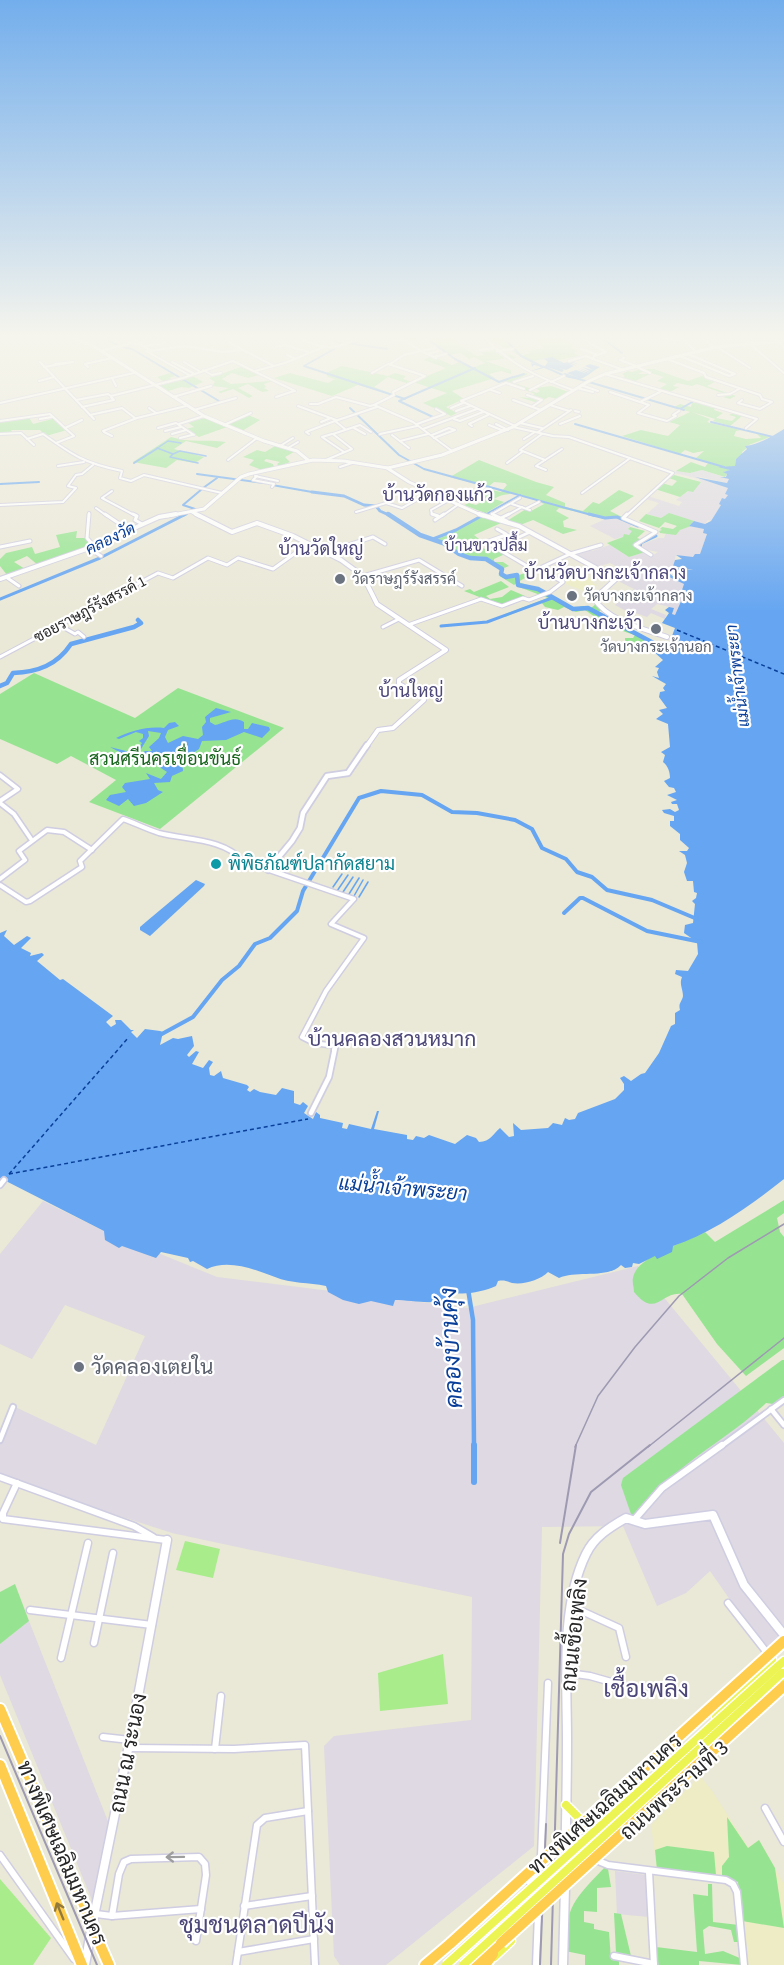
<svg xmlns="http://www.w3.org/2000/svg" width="784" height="1965" font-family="'Source Sans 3',Sarabun,sans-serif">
	<rect width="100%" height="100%" fill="#eae8d7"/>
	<g fill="#ded9e2">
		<path d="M702,470L730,479L727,483L696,476L729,488L728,495L711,521L708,520L705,524L669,514L661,518L647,514L659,503L646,499L648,496L679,506L682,502L676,500L701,482L699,479L675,473L676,471L690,473Z"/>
		<path d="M612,516L632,524L628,529L633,531L629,535L615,539L590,526Z"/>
		<path d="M691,526L705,529L707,534L700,554L693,558L676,555L673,566L693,569L672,568L669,577L684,584L682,590L686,589L675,615L672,614L674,608L657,604L651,609L666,615L665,619L651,613L647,617L633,612L630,613L615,605L634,589L618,581L631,574L610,563L597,567L572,554L589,549L592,551L610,545L629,557L645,552L652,556L658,552L642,549L643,544L659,538H664L666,533L676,535L680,530Z"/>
		<path d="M43,1201L104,1231L217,1277L468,1308L638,1266L784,1443V1634L765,1650L710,1571L686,1593L657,1606L623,1526L542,1527L534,1846L386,1965H340L334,1956L324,1746L334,1736L471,1720L472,1597L172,1533L0,1477V1442L13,1406L96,1445L145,1336L65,1305L32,1359L0,1344V1254Z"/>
		<path d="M29,1621L109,1824L94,1905L0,1675V1644Z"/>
		<path d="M615,1871L647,1875L649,1917L617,1914Z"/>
	</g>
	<g fill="#edecc5">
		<path d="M575,573L595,580L592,583L597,585L587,592L563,583L562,581Z"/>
		<path d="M700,1776L713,1792L748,1847L759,1840L784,1884V1965H746L738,1882L716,1875L657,1870L651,1825Z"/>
	</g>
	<g fill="#96e491">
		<path d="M402,338H455L458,344L477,356L483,355L481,352L493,351L491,349H494L501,356L510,354L517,358L509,360L503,356L504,359L486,361L511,370V374L501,371L489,374L495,378L452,391L464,399L446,407L457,413L451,416L423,403L447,393L413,382L446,368L423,360L432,356L452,365L459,362L472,368L485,363L474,357L469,359L460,353L450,355L427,339L407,341Z"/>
		<path d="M497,338H517L506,340L523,355L530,353L527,351L544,348L535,338H564L573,346L571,348L578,351L574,353L579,356L559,360L546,358L531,362L498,344L501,342H489L487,339Z"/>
		<path d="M244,366L259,375L248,378L232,373L222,379L231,384L271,381H273L264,384L266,387L264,388L269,391L262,392L248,384L238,388L253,396L249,398L233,389L221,393L218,392L229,388L212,386L215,382L209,378Z"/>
		<path d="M342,366L388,376L395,373L406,376L403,379L412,382L409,384L388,377L374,387L394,395L358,385L332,396L274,378L290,373L328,383L335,379L328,377L326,373Z"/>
		<path d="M640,369H654L688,381L702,376L717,381L707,386L736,396L730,399L723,397L728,395L697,384L692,386L677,383L673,386L679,387L670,392L657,390L667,384L657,381L664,377L644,371L638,374H650L631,383L620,379L625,376L622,374L628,371L632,372Z"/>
		<path d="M170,373L175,376L169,378L175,380L191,375L203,382L189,388L181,387L165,392L155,386L166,383L157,377Z"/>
		<path d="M526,373L528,374L511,382L532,389L531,391L537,393L540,391L535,388L551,386L569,392L557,399L549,397L538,403L519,397L528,398L535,394L502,381Z"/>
		<path d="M701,402L716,407L714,410L723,413L716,418L732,421L736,417L729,415L733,413L742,416L730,426L713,421L715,419L712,418L692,412L710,419L707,422L710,423L741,430L736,431L734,436L746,439L761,438L757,434L770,437L746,446L747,448L742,452L743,455L736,459L735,466L728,471H724L727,474L725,477L702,470L690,473L676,471L691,462L705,467L708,463L721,467L696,458L704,451L693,453L685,450L680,454L622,436L641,430L668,436L680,425L669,422L690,412L674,407L680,404L691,407L692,403Z"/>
		<path d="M248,415L260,420L242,431L227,427L199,437L185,429L194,427L187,422L205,418L224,426Z"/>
		<path d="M28,416L33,424L56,418L67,430L46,436L40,430H11L13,433L3,434L4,432H0V422Z"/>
		<path d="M171,437C189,443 207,439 226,442L217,448L186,441L174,449L204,457L195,463L177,460L166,468L133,462Z"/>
		<path d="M275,446L294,452L285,457L290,462L279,466L277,464L280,462L266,459L264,461L273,464L274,467L262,470L249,465L254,460L243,457L257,450L265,452Z"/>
		<path d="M479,460L536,482L554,487L546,495L565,503V507L583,511L593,502L599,504L619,490L634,496L610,511L628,520L624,521L612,516L607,518L559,508L556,511L569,518L563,521L564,527L577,530L563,534L533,520L520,525L507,521L526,509L531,511L544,504C527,496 510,489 494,499L504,502L486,513L506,521L464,505L469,503L476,505L487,499L483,497L492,490L501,492L507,485L505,483L494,482L488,487L450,477Z"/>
		<path d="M674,475L701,482L693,492L688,491L680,497L655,489L662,483L672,486L677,481L669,478Z"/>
		<path d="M669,513L694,521L689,526H691L680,530L676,535L660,533L659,531L662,530L660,529L662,527L673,529L677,526L665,522L659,528L639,521L646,514L661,518Z"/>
		<path d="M482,516L501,523L474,535L479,539L476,541L478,543L463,547L468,550L481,547L489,551L497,549L505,554L494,559V562H503L509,566L504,568L485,557L465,556L437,539L451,534Z"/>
		<path d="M630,527L645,531L637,538L643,540L634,546L645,552L629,557L607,543L623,537L624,534L629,535L632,531L628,529Z"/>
		<path d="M77,531L76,538H86L92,546L38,565L27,556L14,562L25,569L7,575L0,566V559L6,553L32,547L35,554L60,547L56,535Z"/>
		<path d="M537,569L539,570L518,582L544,590L573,609L582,606L591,608L596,604L601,610L599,612C614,620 627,629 642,635L640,638L653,646L652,652L635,648L637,643L625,641V638H633L635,635C617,630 600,621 585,610L576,612L564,607L558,610L545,607L541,602L505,617L503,615L548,598L519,587L523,586L517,583L514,585L498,575L510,578Z"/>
		<path d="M501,581L509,587L486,596L490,599L502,597L511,590L525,596L500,605L464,591L470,589L474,592Z"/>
		<path d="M34,673L135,718L178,688L284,728L160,829L89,802L116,780L71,756L57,764L0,739V694Z"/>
		<path d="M784,1200V1213L777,1218L780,1232L784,1237V1348L746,1376L717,1344L682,1294C661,1291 656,1319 634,1292C634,1288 632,1282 633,1278C636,1256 687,1242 705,1232L715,1242Z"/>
		<path d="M782,1360H784V1397L773,1404L766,1403C741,1427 712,1444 686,1465C666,1481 649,1498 632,1517L621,1485L623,1478Z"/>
		<path d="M15,1584L29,1621L0,1644V1592Z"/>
		<path d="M727,1817L748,1848L759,1840L775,1868L784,1928L742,1921L738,1882L722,1877V1866L729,1857Z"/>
		<path d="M667,1846L714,1852L716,1875L657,1870L655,1850Z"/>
		<path d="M604,1868L608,1869L611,1887L597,1888V1912L584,1911V1922L594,1924V1929L609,1932L611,1960L619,1961V1965H585V1955L565,1951C566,1905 574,1900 604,1868Z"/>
		<path d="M708,1884H712L713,1922L739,1925L740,1942H734L731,1930L709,1926L703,1930L705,1954L723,1951L742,1959V1965L699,1961V1965H657L656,1947L697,1952L693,1894L708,1896Z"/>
		<path d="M614,1913L621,1914L631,1956L616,1953Z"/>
	</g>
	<g fill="#a8ec8c">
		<path d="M185,1541L220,1549L213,1578L176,1570Z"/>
		<path d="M443,1654L448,1704L380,1711L378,1673Z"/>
		<path d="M0,1879L51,1938L33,1965H0Z"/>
	</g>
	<g fill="#65a5f1">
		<path d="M552,357L564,363L587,358L573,362L580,365L570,362L577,366L568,363L574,366L566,370L559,368L564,370L562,372L547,367L563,374L565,373L579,378L567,373L576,370L588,374L577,369L590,373L579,368L591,372L582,367L593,370L585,366L590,364L598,367L591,364L600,367C594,370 589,375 583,378C571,382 555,372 544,368L528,372L542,367L534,365L532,367L531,363L545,366L548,362L544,359L537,360Z"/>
		<path d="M784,429V1179C750,1206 714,1232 673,1246L672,1252L657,1259L655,1256L639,1264L633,1263L632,1267L625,1268L621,1265C608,1279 577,1270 559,1278L548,1272C540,1280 524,1285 512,1283C506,1281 504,1280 498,1281L496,1286C485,1291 466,1295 456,1293C443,1308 414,1300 395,1300L393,1306L371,1301L359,1304L343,1300L328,1292L326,1286C309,1282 291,1284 275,1277C254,1269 228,1259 207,1269L193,1261L190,1262L188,1258L161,1252L156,1258L122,1246L119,1248L105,1240L104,1231L0,1178V933L7,930L4,936L14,945L27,936L31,938L21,948L31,953L30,956L42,953L44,955L37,961L60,980L63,979L113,1016L106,1022L111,1027L116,1024L115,1020H121L131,1030H134L131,1032L137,1038L145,1029L160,1031L163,1032L160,1045L173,1038L178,1039L192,1036L194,1046L187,1055L189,1057L196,1051L199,1052L192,1064L203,1068L209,1060L213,1062L209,1068L210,1075L214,1076L221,1071L223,1078L247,1085L249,1087L247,1090L250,1092L254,1089L260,1092L276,1095L282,1088L294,1091V1103L300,1105L303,1102L308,1106L304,1113L313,1119L316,1112L320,1115V1118L343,1123L342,1128L347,1129L349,1124L371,1129L377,1111H379L374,1129L407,1135V1139L413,1140L416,1136L424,1138L429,1135L455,1144L467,1135L476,1138L479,1142C491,1141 492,1135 500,1128L509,1137L514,1136L513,1123L521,1130L548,1128L553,1123L562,1125L565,1118L569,1120L575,1119L578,1113L615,1099L624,1090V1084L620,1078L624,1076L631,1081L641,1074L645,1073L659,1053L671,1026L675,1024V1013L680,1010C678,1003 682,1002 683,996C683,988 679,985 682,977L675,974L676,970L688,971L698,954L697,942L684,933L685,925L693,923L695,904L692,901L696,898L697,893L694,892L693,881H687L684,872L687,863L685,855L679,851H687L689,848L680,840V834L670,826V821H674V816L664,813L662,810L670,809L675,812L679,810L677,804H672L671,802L677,800L667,795L676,792L674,788L669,787L664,781L670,778C670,772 668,766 663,762L665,755L661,752L670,747L668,724L656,719L663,714L659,710L667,708L659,697L660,692L665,691L663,688L666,684L652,676L659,678L657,672L659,668L655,667L663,660L653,651L651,643L669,644L675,628L662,623L669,613L665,610L669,607L674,608L672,614L675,615L686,590H682L684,584L669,577L670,574L674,577L678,576L677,568L693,570L673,566L675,560L682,559L676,555L693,557L695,554H700L707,534L703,533L704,529L689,526L694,521L705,524L711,521L721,505L719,504L722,498L725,499L728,495L725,494L728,488L695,477L727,483L729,479L720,477H726L727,474L723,472L730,470L718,467L735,466L736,459L747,449L745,446C759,445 772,436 784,429Z"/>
		<path d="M216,708L231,712L210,718V722L215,725C225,723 234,715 244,722V729H248L252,723L269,727L270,730L262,738L244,732L226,740L202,741L199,749L182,760L183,771L172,776L170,782L154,783L158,790L163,792L146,803L134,806L128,799L119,806L106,800L110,795L126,792L122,787L125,783L150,779L146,773L161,779L167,772L152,762L135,758L145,751H152L149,747L159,738L161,733L148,731L149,736L141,749L127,756L110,747L130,752L140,746L142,743L139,741L143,738V734L136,732L119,739L116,738C131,731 147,726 164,728L169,723L175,722L179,726L168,730L165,737L168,743L183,736L198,739L203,735L202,727L206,722L205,717Z"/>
		<path d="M196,880L205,884L204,886L150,936L140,930V927L147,921Z"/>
	</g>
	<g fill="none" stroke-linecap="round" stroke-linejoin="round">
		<g stroke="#65a5f1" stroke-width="1.5">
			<path d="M354,344L365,338"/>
			<path d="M159,447L168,441L181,443"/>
			<path d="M157,448L173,454L170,457L198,463"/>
			<path d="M173,454L180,451L206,456"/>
			<path d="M324,887L337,891L348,875"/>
			<path d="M333,887L342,874"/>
			<path d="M343,892L353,877"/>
			<path d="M349,894L359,878"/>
			<path d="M354,896L363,880"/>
			<path d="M359,897L368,882"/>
		</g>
		<g stroke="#65a5f1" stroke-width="2">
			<path d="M102,338C112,342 121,348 132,349L219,401"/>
			<path d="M326,338L343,344L304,366L405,399"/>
			<path d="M426,338L455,359L499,382L513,377"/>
			<path d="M504,338L521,356L541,366"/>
			<path d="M602,338L622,353"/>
			<path d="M346,343L387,349"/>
			<path d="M565,375L684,410"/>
			<path d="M514,377L524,374"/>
			<path d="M350,408L399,455L424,469L595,516"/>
			<path d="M680,409L694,401"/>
			<path d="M435,418L399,401L475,368"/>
			<path d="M711,422L773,437"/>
			<path d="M575,424L724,467"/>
			<path d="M134,463L158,448"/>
			<path d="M197,474L264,483"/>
			<path d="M0,484L39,482"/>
			<path d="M272,485L312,492"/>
			<path d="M203,488L217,478"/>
			<path d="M183,516L195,509L183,505L202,489"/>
			<path d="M483,516L520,495"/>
		</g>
		<g stroke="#65a5f1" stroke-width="3">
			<path d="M589,514L605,518L617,517L638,526"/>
			<path d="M433,539L456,530L485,514"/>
			<path d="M640,547L641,543L656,536L653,533"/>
			<path d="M0,599L100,558L186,514"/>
			<path d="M441,626L487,622L552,598"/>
		</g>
		<g stroke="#65a5f1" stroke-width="4">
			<path d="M564,913L580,898H583L647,931L701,942"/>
			<path d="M160,1035L193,1017L222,980L239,966L255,944L270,938L297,911L303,891L359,798L381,791L422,795L452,812L477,813L515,820L532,829L542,848L566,859L577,872L592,877L607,890L652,900L697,919"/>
		</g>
		<path stroke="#65a5f1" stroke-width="4.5" d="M468,1289L473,1320L474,1447"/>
		<path stroke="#65a5f1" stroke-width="6" d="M474,1445V1482"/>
		<path stroke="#65a5f1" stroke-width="3" d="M312,492L344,496L364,505L376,506L380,511L391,516"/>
		<g stroke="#65a5f1" stroke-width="4.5">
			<path d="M388,514L420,535L443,543L459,554L470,558L486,559L502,569L501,574L506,577L517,575L518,585L538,589L573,609L588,608L659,646"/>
			<path d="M0,686L7,683L13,673C38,672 57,665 71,644L134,627L141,623L138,620"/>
		</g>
		<g stroke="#093f99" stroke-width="1.5" stroke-dasharray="4 3" stroke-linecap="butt">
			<path d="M677,630L784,674"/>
			<path d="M9,1174L308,1119"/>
			<path d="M9,1174L129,1037"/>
		</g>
		<defs>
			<g id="street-far4">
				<path d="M129,338L136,340L150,351L185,346L223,352L243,350L225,340L232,338"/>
				<path d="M299,338C316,346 334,352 351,341L350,338"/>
				<path d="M485,338C510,364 539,378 573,390"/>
				<path d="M586,338L591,344L606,352L594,356L593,359L621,369"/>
				<path d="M671,338L673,341H680"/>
				<path d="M677,338L683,339L694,350"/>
				<path d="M708,338L707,342L714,347"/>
				<path d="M660,339H671"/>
				<path d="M777,341L784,347"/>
				<path d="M390,342L402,339"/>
				<path d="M129,343L139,344H135"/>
				<path d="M750,344L784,373"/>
				<path d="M145,346L165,343"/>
				<path d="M276,347L285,345L308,352"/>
				<path d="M717,347L750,368"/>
				<path d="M581,349L598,355"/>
				<path d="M243,350L272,365"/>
				<path d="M480,350L494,348"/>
				<path d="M100,351L129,344"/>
				<path d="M146,351L189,375"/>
				<path d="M421,351L436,358"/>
				<path d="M421,351L435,348"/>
				<path d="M497,351L513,349"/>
				<path d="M427,354L438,351"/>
				<path d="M688,354L735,374L732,375"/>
				<path d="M287,355L294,358"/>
				<path d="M680,356L729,376L732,375"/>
				<path d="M434,357L446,354"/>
				<path d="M624,358L620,360L636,366"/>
				<path d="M667,359L704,373L706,377L760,395L762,399L772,402L760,409L738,403L742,400"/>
				<path d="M569,361L586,356L593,359"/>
				<path d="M40,362L94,419"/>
				<path d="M172,362L193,373"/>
				<path d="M184,362L199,371"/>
				<path d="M390,364L404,355L421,351L401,338"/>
				<path d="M635,366L650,373"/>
				<path d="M44,367L73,362L55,364"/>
				<path d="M88,367L85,364L112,358"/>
				<path d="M203,370L212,375L221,373"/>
				<path d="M255,371L285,363L324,347"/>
				<path d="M372,373L388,364L425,376L393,392L394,395L374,405L413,422L452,451"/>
				<path d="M605,374L757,419L746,428"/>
				<path d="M112,378L116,386"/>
				<path d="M39,381L54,377"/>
				<path d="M514,382L533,376"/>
				<path d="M551,382L564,376"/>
				<path d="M581,385L598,391"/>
				<path d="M577,388L593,392"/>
				<path d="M491,390L500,393"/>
				<path d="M530,390L548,381"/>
				<path d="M610,392L640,402"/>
				<path d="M660,392L640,402L649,405L638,413L667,421L676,416L673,415L679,411"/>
				<path d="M527,395L542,400L533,406"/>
				<path d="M718,395L730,394L739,389"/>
				<path d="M173,397L211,386"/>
				<path d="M276,397L294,391"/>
				<path d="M76,400L108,394L111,396L183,378L233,361L295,391"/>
				<path d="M513,400L541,410"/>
				<path d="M0,403L134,373"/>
				<path d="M310,404H318L336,397L370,406L374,405"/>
				<path d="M550,405L569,411"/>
				<path d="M298,406L336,420"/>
				<path d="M82,407L114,400L111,397"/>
				<path d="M149,408L156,413"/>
				<path d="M451,408L463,403"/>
				<path d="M194,410L236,398"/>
				<path d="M456,411L470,406"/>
				<path d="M575,411L579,412"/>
				<path d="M90,415L122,408L135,418"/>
				<path d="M40,419L52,417"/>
				<path d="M454,419L460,421L483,412"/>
				<path d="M0,421L50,414L65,428L82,420"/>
				<path d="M321,422L331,418"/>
				<path d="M520,423L542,428"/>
				<path d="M179,424L204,416"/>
				<path d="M417,424L445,414L436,409"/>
				<path d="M496,424L508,430"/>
				<path d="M560,424L580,416"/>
				<path d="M224,425L251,413"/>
				<path d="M489,425L504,431"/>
				<path d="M472,426L469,424L488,415"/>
				<path d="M515,426L461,401L506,383L524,389"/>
				<path d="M513,427L553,436L569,437L673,473L626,516"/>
				<path d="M158,428L176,423L194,435"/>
				<path d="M354,428L365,434"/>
				<path d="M345,429L335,421L377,407"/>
				<path d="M423,429L477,409"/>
				<path d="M103,431L137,418L186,406"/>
				<path d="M165,431L181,427"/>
				<path d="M104,432L112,436"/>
				<path d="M538,432L571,410"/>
				<path d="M0,434L21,433L34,445"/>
				<path d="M172,434L186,430"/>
				<path d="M309,434L306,432L335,421"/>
				<path d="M332,434L322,437L344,452"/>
				<path d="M380,434L417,426"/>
				<path d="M542,434L520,450L545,460L536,466L546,470"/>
				<path d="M392,435L409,448"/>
				<path d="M432,435L449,428L455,430L434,438"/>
				<path d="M180,438L192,435"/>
				<path d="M27,439L43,434C74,456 84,463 122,471L120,478L131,481L144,475L222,493"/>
				<path d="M524,439L535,432"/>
				<path d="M400,441L428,434"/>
				<path d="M56,443L74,436L65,428"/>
				<path d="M280,446L293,438"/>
				<path d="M288,448L298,442"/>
				<path d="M228,460L257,438"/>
				<path d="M326,460L352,449L333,434L360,425L371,432"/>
				<path d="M545,460L562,449"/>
				<path d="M507,463L522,452"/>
				<path d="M58,466L84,462"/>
				<path d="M340,467L352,463"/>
				<path d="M255,476L278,481"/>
				<path d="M257,476L253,480L274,484L272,487"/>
				<path d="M112,491L102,498L136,516"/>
				<path d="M582,493L629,459"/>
				<path d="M512,504L530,510"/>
				<path d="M0,505L63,502L76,488L68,486L76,475L82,474L93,465"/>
				<path d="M96,508L107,516"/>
				<path d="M527,508L539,502"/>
				<path d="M356,512L386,503L402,508L431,492"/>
				<path d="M89,516V513"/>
				<path d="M437,516L432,514L431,510L449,500"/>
				<path d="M442,516L459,504"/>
				<path d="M495,516L492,514L520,498"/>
				<path d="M506,516L522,507"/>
			</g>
			<g id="street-far3">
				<path d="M89,514L87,538L94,546"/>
				<path d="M105,514L130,531"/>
				<path d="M133,514L137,516L135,520L142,524"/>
				<path d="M432,514L438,516"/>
				<path d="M492,514L507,521"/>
				<path d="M627,514L623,518L656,532L635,545L651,555"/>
				<path d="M501,518L509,514"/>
				<path d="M435,520L444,514"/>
				<path d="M497,529L506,534"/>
				<path d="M0,547L30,541"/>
				<path d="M88,548L101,556"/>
				<path d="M327,552L373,537L385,544"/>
				<path d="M527,566L486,542L506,535L517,538L530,532"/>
				<path d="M363,576L419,560L462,586"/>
				<path d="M6,577L19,586"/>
				<path d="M408,625L481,599L502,606L523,598L529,600L550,592L563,582L544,572L542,567L570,554L601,545"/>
				<path d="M61,626L75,634L78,632L84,637"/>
				<path d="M383,627L399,619"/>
				<path d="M0,657L158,573L173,578L208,558L227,565L238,558L273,569L308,544"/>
			</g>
			<g id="street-far2">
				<path d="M0,775L18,789L0,801"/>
				<path d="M0,803L14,814L31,839"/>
				<path d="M0,879L25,860L19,851L47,830L64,832L92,850"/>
				<path d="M0,885L26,902L30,901L82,867L80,861L123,819C135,823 146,829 159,833C185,840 224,838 243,861L354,899L331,924L364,938L326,991L302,1037L314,1043L335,1046L334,1050"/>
			</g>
			<g id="street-far1">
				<path d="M311,1113L329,1077L335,1048"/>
				<path d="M0,1185L4,1180"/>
				<path d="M771,1409L784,1425"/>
				<path d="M0,1440L13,1407"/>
				<path d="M720,1447L784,1400"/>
			</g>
			<g id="street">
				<path d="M0,1477L134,1526L153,1537"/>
				<path d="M17,1483L3,1513V1519L166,1540"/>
				<path d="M634,1520L662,1488L722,1445"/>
				<path d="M728,1603L768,1654"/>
				<path d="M573,1607L619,1628L626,1657"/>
				<path d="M30,1610L152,1625"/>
				<path d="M94,1643L113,1553"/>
				<path d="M61,1658L88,1543"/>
				<path d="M568,1673L590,1676L629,1687"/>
				<path d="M103,1737L130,1740"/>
				<path d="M130,1748L234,1749L305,1745L315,1965"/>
				<path d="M215,1749L221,1696"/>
				<path d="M765,1808L784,1842"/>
				<path d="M0,1855L74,1959"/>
				<path d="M541,1856L548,1683"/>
				<path d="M596,1860L608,1865L726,1880L733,1884L737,1892L744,1965"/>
				<path d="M649,1872L654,1965"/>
				<path d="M528,1881L535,1874"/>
				<path d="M244,1906L312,1896"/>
				<path d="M96,1914L112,1916L201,1909"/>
				<path d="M112,1916L119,1874L124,1862L131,1859L199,1857L205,1864L206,1875L196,1941"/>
				<path d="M238,1952L314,1939"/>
				<path d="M614,1956L654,1964"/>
				<path d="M236,1965L257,1825L265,1818L308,1811"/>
				<path d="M536,1965L538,1914"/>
			</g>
			<g id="secondary-far3">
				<path d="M74,338L95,347L204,416L264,441L297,451L308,460"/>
				<path d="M387,468L409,482L483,516"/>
				<path d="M192,512L199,516"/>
				<path d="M167,516L204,509L241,477L249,474L313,460L344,461L388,468L442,455L513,427L589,381L605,374L716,347L784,341"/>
			</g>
			<g id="secondary-far2">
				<path d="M196,514L232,532L257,523L293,536L341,560L363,576L377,604L446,650L399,680V684L422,696L424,700L393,728L378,730L366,747"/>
				<path d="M479,514L519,526L616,579L594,599C610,622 642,628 667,637"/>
				<path d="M0,579L92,547L159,517L176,514"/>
			</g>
			<path id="secondary-far1" d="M268,870L292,841L300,828L303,813L327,776L348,773L367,745"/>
			<g id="secondary">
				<path d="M565,1872C566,1828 567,1784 567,1739C567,1682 560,1607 586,1554C594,1537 610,1527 626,1518L645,1524L713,1515L744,1585L784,1635"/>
				<path d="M93,1921L130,1740L167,1540"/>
				<path d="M85,1965L91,1931"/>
				<path d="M563,1965L565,1887"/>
			</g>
			<g id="primary">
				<path d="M777,1667L784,1661"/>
				<path d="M751,1707L784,1679"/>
				<path d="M716,1717L772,1659"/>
				<path d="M566,1805L582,1821"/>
				<path d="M494,1957L511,1941"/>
			</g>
			<g id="highway">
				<path d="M0,1709L87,1912"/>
				<path d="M0,1765L82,1965"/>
				<path d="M101,1947L109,1965"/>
				<path d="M425,1965L451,1943"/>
				<path d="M476,1965L501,1943"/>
				<path d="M485,1965L493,1954"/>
			</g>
		</defs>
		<use href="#street-far4" stroke="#cfcde1" stroke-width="4"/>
		<use href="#street-far3" stroke="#cfcde1" stroke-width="5"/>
		<use href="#street-far2" stroke="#cfcde1" stroke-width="7"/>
		<use href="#street-far1" stroke="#cfcde1" stroke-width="8"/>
		<use href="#street" stroke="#cfcde1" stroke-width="9"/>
		<use href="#secondary-far3" stroke="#cfcde1" stroke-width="4.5"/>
		<use href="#secondary-far2" stroke="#cfcde1" stroke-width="6"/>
		<use href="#secondary-far1" stroke="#cfcde1" stroke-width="8"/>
		<use href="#secondary" stroke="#cfcde1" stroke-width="11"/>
		<use href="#primary" stroke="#fff" stroke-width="11"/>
		<use href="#highway" stroke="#fff" stroke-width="14"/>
		<use href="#street-far4" stroke="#fff" stroke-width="2"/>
		<use href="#street-far3" stroke="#fff" stroke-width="3"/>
		<use href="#street-far2" stroke="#fff" stroke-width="4"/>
		<use href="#street-far1" stroke="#fff" stroke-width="4.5"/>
		<use href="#street" stroke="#fff" stroke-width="6"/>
		<use href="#secondary-far3" stroke="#fff" stroke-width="3"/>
		<use href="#secondary-far2" stroke="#fff" stroke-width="4"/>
		<use href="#secondary-far1" stroke="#fff" stroke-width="4.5"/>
		<use href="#secondary" stroke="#fff" stroke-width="8"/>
		<use href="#primary" stroke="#ecf453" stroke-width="8"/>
		<use href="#highway" stroke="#ffcd4e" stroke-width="10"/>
		<g stroke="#9e9ab2" stroke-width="1.5">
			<path d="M575,1447L598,1396L635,1347L679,1296L728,1258L784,1224"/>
			<path d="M648,1447L784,1338"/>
		</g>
		<g stroke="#9e9ab2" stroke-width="2">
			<path d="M560,1543L576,1445"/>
			<path d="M0,1736L97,1965"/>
			<path d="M540,1965L546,1824"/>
			<path d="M551,1965L563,1554L569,1534L591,1492L650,1445"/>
		</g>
		<defs>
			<g id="primary-bridge">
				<path d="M446,1965L777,1667"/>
				<path d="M463,1965L782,1673"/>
			</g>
			<g id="highway-bridge">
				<path d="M87,1912L101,1947"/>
				<path d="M451,1943L784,1641"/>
				<path d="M501,1943L784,1686"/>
			</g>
		</defs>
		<use href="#primary-bridge" stroke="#fff" stroke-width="11" stroke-linecap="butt"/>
		<use href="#highway-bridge" stroke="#fff" stroke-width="14" stroke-linecap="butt"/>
		<use href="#primary-bridge" stroke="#ecf453" stroke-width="8"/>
		<use href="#highway-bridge" stroke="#ffcd4e" stroke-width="10"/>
	</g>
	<defs><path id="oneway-shaft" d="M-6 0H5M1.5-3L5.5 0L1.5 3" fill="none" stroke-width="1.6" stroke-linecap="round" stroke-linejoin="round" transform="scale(1.5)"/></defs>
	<use stroke="#9e9e9e" href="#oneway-shaft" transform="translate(175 1857) rotate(179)"/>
	<use stroke="#937a3a" href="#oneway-shaft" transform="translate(60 1911) rotate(-112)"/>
	<linearGradient id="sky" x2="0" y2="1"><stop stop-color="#73aeec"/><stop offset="0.55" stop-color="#f6f5ed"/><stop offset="1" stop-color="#f6f5ed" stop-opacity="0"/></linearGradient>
	<rect width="784" height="613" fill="url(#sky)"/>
	<g fill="#6b7280" stroke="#fff" stroke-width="2">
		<circle cx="340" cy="579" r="6"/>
		<circle cx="572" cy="596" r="6"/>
		<circle cx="656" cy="629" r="6"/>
		<circle cx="79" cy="1367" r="6"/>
	</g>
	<circle fill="#0f9aa8" stroke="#fff" stroke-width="2" cx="216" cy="864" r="6"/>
	<g text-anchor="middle" stroke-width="4.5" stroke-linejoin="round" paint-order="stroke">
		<g font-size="15" fill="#5b616d" stroke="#fff" text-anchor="start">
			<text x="352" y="584">วัดราษฎร์รังสรรค์</text>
			<text x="584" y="601">วัดบางกะเจ้ากลาง</text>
			<text x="656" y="652" text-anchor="middle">วัดบางกระเจ้านอก</text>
		</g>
		<g font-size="15" fill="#272727" stroke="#fff">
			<text transform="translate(90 609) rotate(-28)" y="5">ซอยราษฎร์รังสรรค์ 1</text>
		</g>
		<g font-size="16" font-style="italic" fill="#093f99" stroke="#fff">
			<text transform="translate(110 538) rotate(-26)" y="6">คลองวัด</text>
			<text transform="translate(737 676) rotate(-97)" y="6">แม่น้ำเจ้าพระยา</text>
		</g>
		<g font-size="16" fill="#4c4778" stroke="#fff">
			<text x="486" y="551">บ้านขาวปลื้ม</text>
		</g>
		<g font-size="18" fill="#4c4778" stroke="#fff">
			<text x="438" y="501">บ้านวัดกองแก้ว</text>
			<text x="321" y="555">บ้านวัดใหญ่</text>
			<text x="605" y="579">บ้านวัดบางกะเจ้ากลาง</text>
			<text x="590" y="629">บ้านบางกะเจ้า</text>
			<text x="411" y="697">บ้านใหญ่</text>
		</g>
		<g font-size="18" fill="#17641c" stroke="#fff">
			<text x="165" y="765">สวนศรีนครเขื่อนขันธ์</text>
		</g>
		<g font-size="18" fill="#0d838f" stroke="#fff" text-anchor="start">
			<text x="228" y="870">พิพิธภัณฑ์ปลากัดสยาม</text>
		</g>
		<g font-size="20" font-style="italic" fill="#093f99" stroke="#fff">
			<text transform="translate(403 1188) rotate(5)" y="7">แม่น้ำเจ้าพระยา</text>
		</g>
		<g font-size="21" fill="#4c4778" stroke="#fff">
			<text x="392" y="1046">บ้านคลองสวนหมาก</text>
		</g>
		<g font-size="21" fill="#5b616d" stroke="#fff" text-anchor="start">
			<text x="91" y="1374">วัดคลองเตยใน</text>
		</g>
		<g font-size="21" fill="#272727" stroke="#fff">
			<text transform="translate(574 1635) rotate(-84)" y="7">ถนนเชื้อเพลิง</text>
			<text transform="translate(128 1753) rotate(-79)" y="7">ถนน ณ ระนอง</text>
			<text transform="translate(674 1790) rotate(-42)" y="7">ถนนพระรามที่ 3</text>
			<text transform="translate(605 1804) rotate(-42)" y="7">ทางพิเศษเฉลิมมหานคร</text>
			<text transform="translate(62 1853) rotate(67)" y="7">ทางพิเศษเฉลิมมหานคร</text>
		</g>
		<g font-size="24" font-style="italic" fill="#093f99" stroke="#fff">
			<text transform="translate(451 1348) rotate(-93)" y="8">คลองบ้านคุ้ง</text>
		</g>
		<g font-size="24" fill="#4c4778" stroke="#fff">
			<text x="646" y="1697">เชื้อเพลิง</text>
			<text x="257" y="1933">ชุมชนตลาดปีนัง</text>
		</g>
	</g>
</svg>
